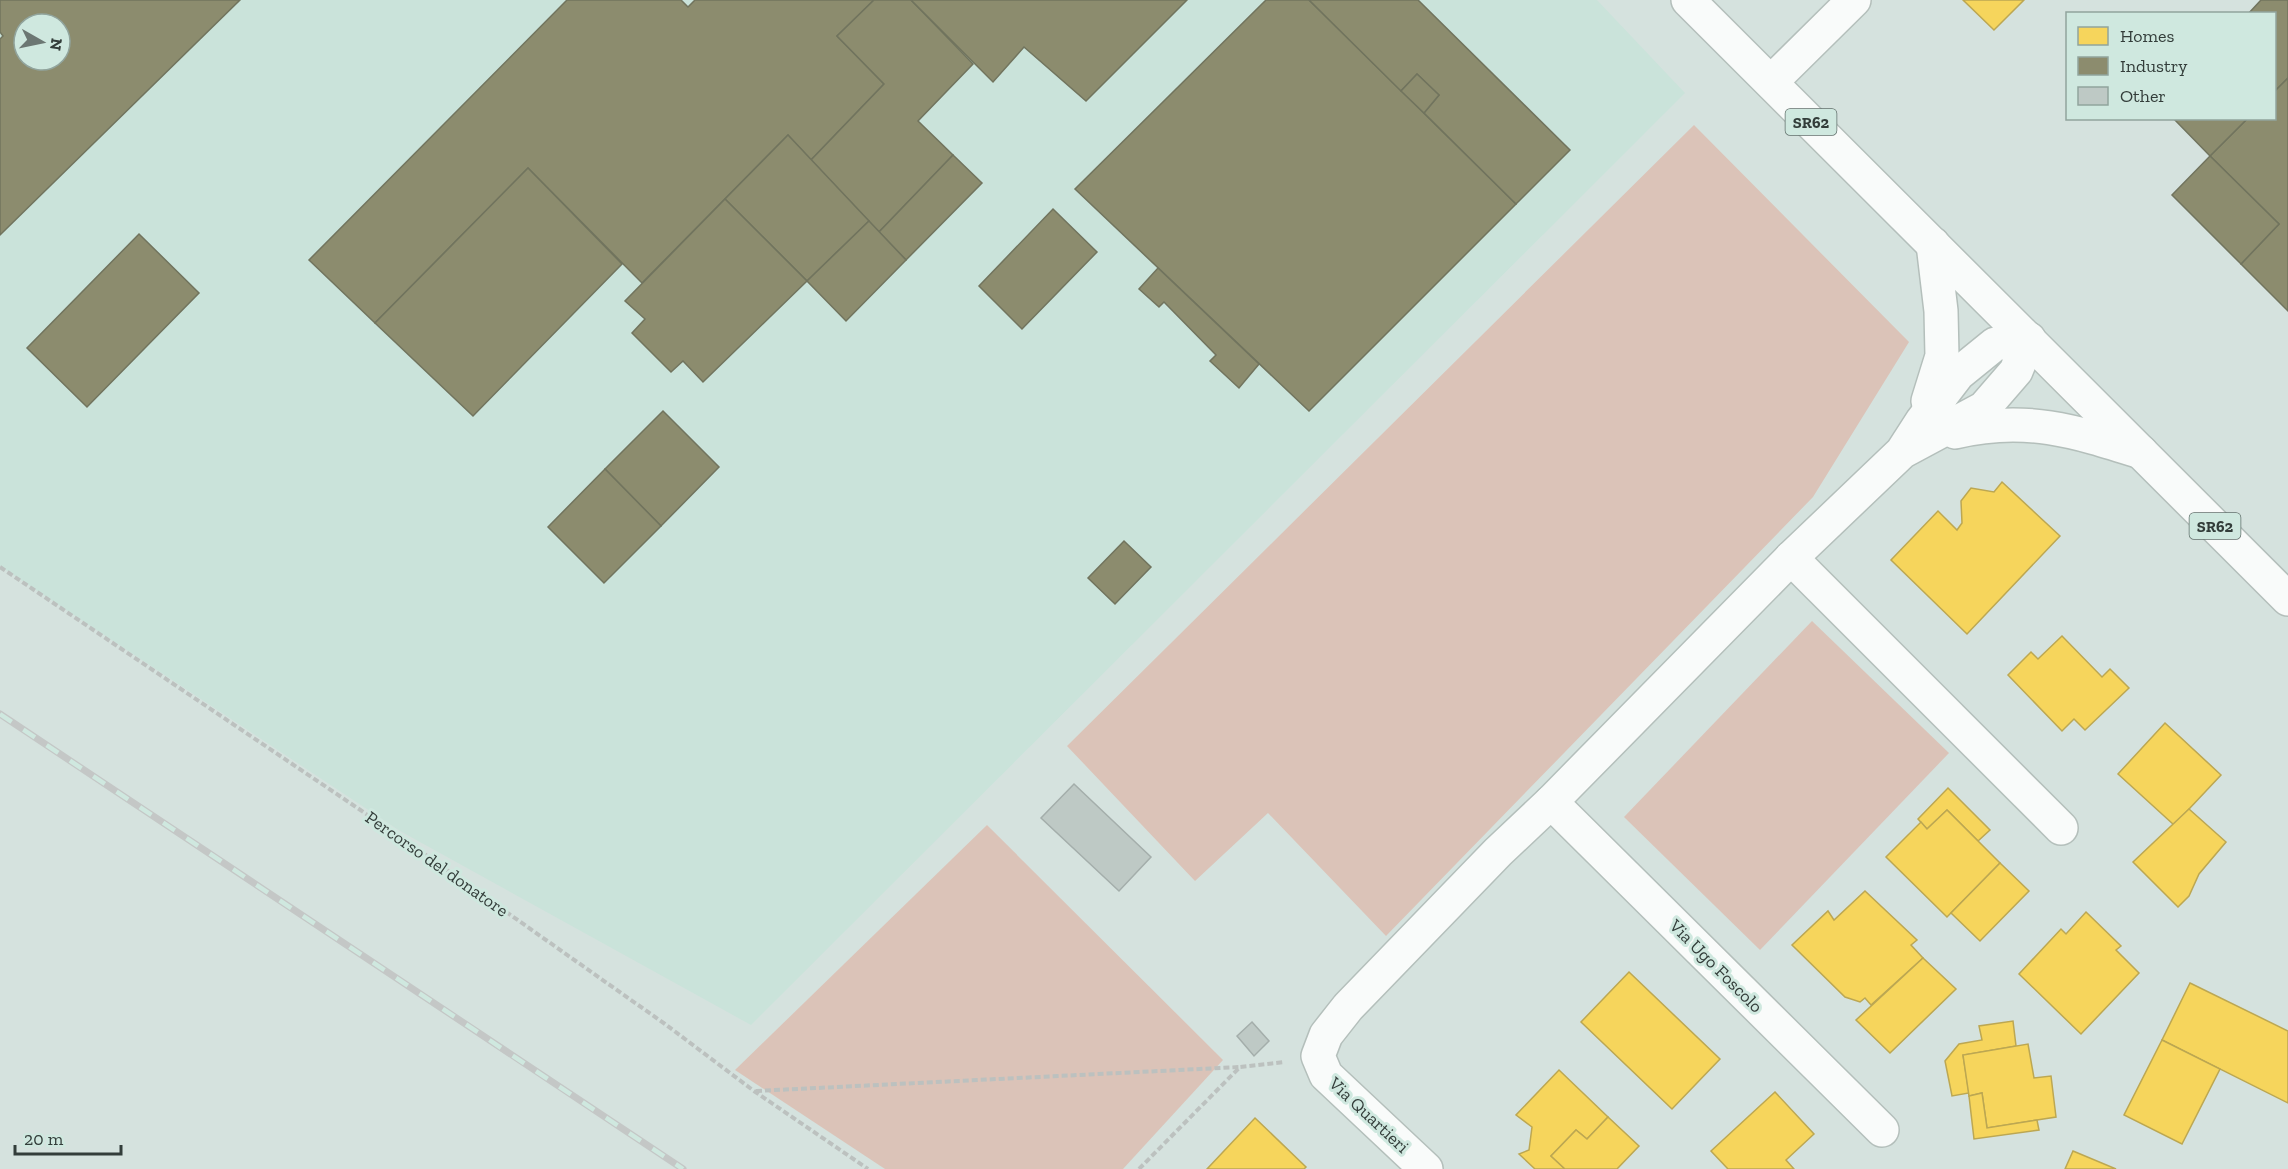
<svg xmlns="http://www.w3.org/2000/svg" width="2288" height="1169" font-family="'Zilla Slab',serif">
	<rect width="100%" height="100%" fill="#d5e2de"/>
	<path fill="#cae3da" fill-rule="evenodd" d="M0,0H1597L1685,93L751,1025L400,831L0,566ZM24,24H60V60H24Z"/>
	<g fill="#dbc3b8">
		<path d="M1694,125L1909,342L1813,497L1386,936L1268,813L1195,881L1067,746Z"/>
		<path d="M1812,621L1949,753L1760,950L1624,817Z"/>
		<path d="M987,825L1223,1060L1123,1169H885L735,1070Z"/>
	</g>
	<g fill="#f6d55c" stroke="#bca752" stroke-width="1.5">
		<path d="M1963,0H2024L1994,30Z"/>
		<path d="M2002,482L2060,536L1967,634L1891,560L1938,511L1957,530L1962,523L1961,501L1971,488L1994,492Z"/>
		<path d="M2062,636L2102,677L2110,669L2129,688L2085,730L2074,719L2062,731L2008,675L2031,652L2038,659Z"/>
		<path d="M2165,723L2221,775L2174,825L2118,774Z"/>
		<path d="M1948,788L1990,830L1978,841L1947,810L1927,829L1918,819Z"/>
		<path d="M2189,809L2226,842L2199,874L2189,896L2178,907L2133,862Z"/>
		<path d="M1947,810L2000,863L1947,917L1886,857L1921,822L1927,829Z"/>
		<path d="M2000,863L2029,891L1980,941L1951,913Z"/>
		<path d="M1865,891L1917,940L1911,945L1923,958L1871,1005L1865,998L1860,1002L1845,997L1792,945L1828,911L1834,920Z"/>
		<path d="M2086,912L2121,946L2116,950L2139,973L2081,1034L2019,974L2061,929L2066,934Z"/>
		<path d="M1923,958L1956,989L1890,1053L1856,1020Z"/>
		<path d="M1629,972L1720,1059L1672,1109L1581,1022Z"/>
		<path d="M2190,983L2288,1031V1103L2162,1040Z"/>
		<path d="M2013,1021L2016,1046L1963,1055L1969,1093L1952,1096L1945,1061L1959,1044L1982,1040L1979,1026Z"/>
		<path d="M2162,1040L2220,1069L2182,1144L2124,1115Z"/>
		<path d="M2028,1044L2034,1078L2051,1076L2056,1117L1987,1128L1982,1093L1969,1096L1963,1055Z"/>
		<path d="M1559,1070L1608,1117L1587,1139L1576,1130L1551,1156L1565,1169H1535L1519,1154L1529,1150L1532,1127L1516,1115Z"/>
		<path d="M1775,1092L1814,1134L1786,1160L1794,1169H1728L1711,1151Z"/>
		<path d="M1982,1093L1987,1128L2037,1120L2039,1130L1974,1139L1969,1096Z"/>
		<path d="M1608,1117L1639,1146L1617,1169H1565L1551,1156L1576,1130L1587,1139Z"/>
		<path d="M1255,1118L1306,1167L1304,1169H1207Z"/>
		<path d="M2073,1151L2116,1169H2065Z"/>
	</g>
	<g fill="#8c8c6e" stroke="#71745e" stroke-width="1.5" fill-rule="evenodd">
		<path d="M0,0H240L0,235V39L3,36L0,32ZM24,24H60V60H24Z"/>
		<path d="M567,0H681L688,7L695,0H874L837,36L884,84L811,160L788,135L642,283L528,168L375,323L309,260Z"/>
		<path d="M874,0H911L973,64L918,121L953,155L879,232L811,160L884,84L837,36Z"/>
		<path d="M911,0H1187L1086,101L1024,47L993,82Z"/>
		<path d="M1266,0H1309L1516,204L1309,411L1075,189Z"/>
		<path d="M1309,0H1418L1570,150L1516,204L1424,113L1439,95L1417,74L1401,91Z"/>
		<path d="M2261,0H2288V78L2274,92V14H2248Z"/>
		<path d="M1417,74L1439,95L1424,113L1401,91Z"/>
		<path d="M2288,78V311L2241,264L2279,224L2210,156L2248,118H2274V92Z"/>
		<path d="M2173,118H2248L2210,156Z"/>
		<path d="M788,135L869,221L807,281L725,199Z"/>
		<path d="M953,155L982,183L906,260L879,232Z"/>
		<path d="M2210,156L2279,224L2241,264L2172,195Z"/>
		<path d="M528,168L622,264L473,416L375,323Z"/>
		<path d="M725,199L807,281L703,382L683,361L671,372L632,333L645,319L625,301Z"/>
		<path d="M1053,209L1097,252L1022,329L979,286Z"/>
		<path d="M869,221L906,260L846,321L807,281Z"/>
		<path d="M139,234L199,293L87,407L27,348Z"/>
		<path d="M1158,268L1259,364L1239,388L1210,361L1216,355L1164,302L1159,307L1139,289Z"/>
		<path d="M663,411L719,467L661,526L605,469Z"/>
		<path d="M605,469L661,526L604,583L548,527Z"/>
		<path d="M1124,541L1151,567L1115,604L1088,578Z"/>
	</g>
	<g fill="#bec9c5" stroke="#a4aeab" stroke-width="1.5">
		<path d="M1074,784L1151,857L1119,891L1041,818Z"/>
		<path d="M1252,1022L1269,1041L1254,1056L1237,1036Z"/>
	</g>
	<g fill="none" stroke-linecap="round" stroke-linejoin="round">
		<defs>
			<g id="minor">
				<path d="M1771,82L1854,0"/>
				<path d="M1928,401L1942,356L1941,311L1933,244"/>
				<path d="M1955,432C2025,415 2075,431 2141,452"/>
				<path d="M1791,558L2061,828"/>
				<path d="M1551,802L1882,1130"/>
				<path d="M1426,1169L1326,1075L1318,1056L1326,1035L1348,1007L1498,852L1551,802L1791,558L1902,452L1922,421L1958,374L1995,344L2029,339L2016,371L1984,408L1902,452"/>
			</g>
			<path id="major" d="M1688,0L2288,599"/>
		</defs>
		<use href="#minor" stroke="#b4bfbb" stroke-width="36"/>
		<use href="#major" stroke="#b4bfbb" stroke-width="36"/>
		<g stroke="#bcc1bf" stroke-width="4" stroke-dasharray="6 3" stroke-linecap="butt">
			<path d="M0,567L393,832L665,1024L754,1091L868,1169"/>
			<path d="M756,1091L1240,1067"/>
			<path d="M1139,1169L1240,1067L1285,1062"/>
		</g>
		<use href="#minor" stroke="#f9fbfa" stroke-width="33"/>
		<use href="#major" stroke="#f9fbfa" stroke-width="33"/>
		<defs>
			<path id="rail" d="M0,714L683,1169"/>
		</defs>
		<use href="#rail" stroke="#c4c7c6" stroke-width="7"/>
		<use href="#rail" stroke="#cfe8df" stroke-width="4.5" stroke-dasharray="14" stroke-linecap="butt"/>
	</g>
	<g text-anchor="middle" stroke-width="6" stroke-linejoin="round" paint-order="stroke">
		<g fill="#cfe8df" stroke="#62706c" stroke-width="1.5">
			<rect x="1785.5" y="109" width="51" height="26" rx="4.5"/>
			<rect x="2189.5" y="513" width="51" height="26" rx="4.5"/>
		</g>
		<g font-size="16" font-weight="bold" fill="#333d3a">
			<text x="1811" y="128">SR62</text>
			<text x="2215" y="532">SR62</text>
		</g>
		<g font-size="18" fill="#333d3a" stroke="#cfe8df">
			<text transform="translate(437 864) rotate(35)" y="6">Percorso del donatore</text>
			<text transform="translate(1716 966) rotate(45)" y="6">Via Ugo Foscolo</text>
			<text transform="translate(1369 1115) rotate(43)" y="6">Via Quartieri</text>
		</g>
	</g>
	<rect x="2066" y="12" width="210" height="108" fill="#cfe8df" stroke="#91a49d" stroke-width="1.5"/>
	<rect x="2078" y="27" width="30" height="18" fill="#f6d55c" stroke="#91a49d" stroke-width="1.5"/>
	<text x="2120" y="42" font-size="18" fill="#333d3a">Homes</text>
	<rect x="2078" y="57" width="30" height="18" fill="#8c8c6e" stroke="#91a49d" stroke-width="1.5"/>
	<text x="2120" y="72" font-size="18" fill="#333d3a">Industry</text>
	<rect x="2078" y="87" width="30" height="18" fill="#bec9c5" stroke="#91a49d" stroke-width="1.5"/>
	<text x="2120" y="102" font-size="18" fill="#333d3a">Other</text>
	<g transform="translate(42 42) rotate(99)"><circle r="28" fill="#cfe8df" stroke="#91a49d" stroke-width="1.5"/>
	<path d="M0-4.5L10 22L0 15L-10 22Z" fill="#6c7773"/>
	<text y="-9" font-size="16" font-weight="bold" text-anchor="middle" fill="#333d3a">N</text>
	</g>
	<path d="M15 1145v9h106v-9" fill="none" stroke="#333d3a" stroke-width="3"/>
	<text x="24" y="1145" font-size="18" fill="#333d3a" stroke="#cfe8df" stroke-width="4.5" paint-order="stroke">20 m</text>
</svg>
